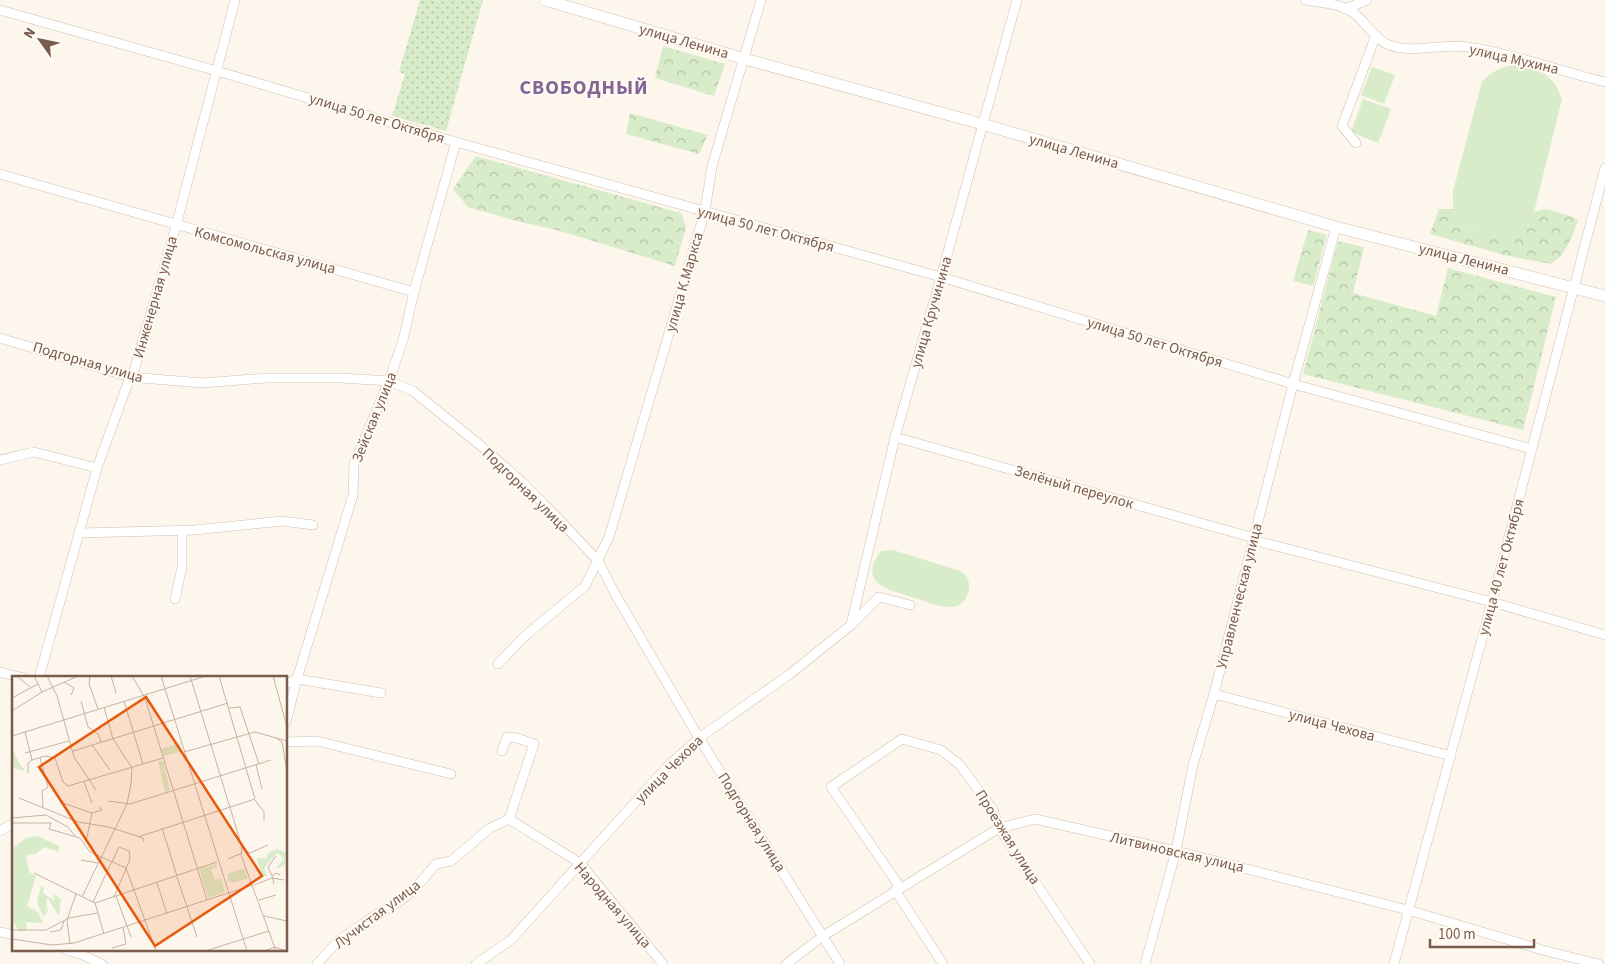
<svg xmlns="http://www.w3.org/2000/svg" width="1605" height="964" font-family="'Source Sans 3',sans-serif">
	<defs>
		<pattern id="forest-crowns" width="20" height="18" patternUnits="userSpaceOnUse" patternTransform="scale(1.25)"><rect width="20" height="18" fill="#d8ecc9"/><path d="M2 6a3 3 0 1 1 6 0M12 15a3 3 0 1 1 6 0" fill="none" stroke="#b4c2a5"/></pattern>
		<pattern id="park-dots" width="8" height="8" patternUnits="userSpaceOnUse" patternTransform="scale(1.25)"><rect width="8" height="8" fill="#d8ecc9"/><path d="M2 2h.1M6 6h.1" fill="none" stroke="#b4c2a5" stroke-width="1.8" stroke-linecap="round"/></pattern>
	</defs>
	<rect width="100%" height="100%" fill="#fdf6ec"/>
	<g fill="#d8ecc9">
		<path d="M1520,64C1542,70 1554,76 1562,99L1534,212C1529,220 1524,227 1515,232C1494,242 1464,231 1455,210C1452,205 1453,196 1453,191L1482,82C1493,70 1503,66 1520,64Z"/>
		<path d="M1372,67L1395,75L1384,104L1361,95Z"/>
		<path d="M1363,99L1391,109L1378,143L1351,132Z"/>
		<path d="M893,550L957,570C960,571 965,574 966,576C973,586 967,603 957,606C943,610 928,602 915,598C890,590 856,584 881,551Z"/>
	</g>
	<g fill="url(#forest-crowns)">
		<path d="M663,46L725,64L714,96L655,78Z"/>
		<path d="M630,113L708,135L699,154L626,134Z"/>
		<path d="M476,156L681,213L686,227L675,266L557,230L520,222L468,207L453,189Z"/>
		<path d="M1439,209H1454C1457,213 1460,218 1463,222C1475,235 1499,239 1515,232C1523,228 1529,220 1534,212L1547,209L1570,216L1578,220C1571,239 1568,252 1551,264L1508,256L1430,234Z"/>
		<path d="M1308,230L1327,235L1313,286L1293,281Z"/>
		<path d="M1338,241L1364,247L1353,293L1436,316L1448,268L1556,297L1523,430L1303,374Z"/>
	</g>
	<path fill="url(#park-dots)" d="M420,0H483L446,131L392,116L405,74L399,72Z"/>
	<g fill="none" stroke-linecap="round" stroke-linejoin="round">
		<defs>
			<g id="minor">
				<path d="M1305,0C1322,3 1341,3 1355,14C1365,22 1377,41 1389,45C1414,54 1442,43 1468,47C1515,54 1560,71 1605,82"/>
				<path d="M1345,9L1367,0"/>
				<path d="M0,10L217,71L456,142L941,277L1293,384L1532,449"/>
				<path d="M1356,143L1342,126L1376,35"/>
				<path d="M0,174L414,292"/>
				<path d="M0,338L130,377L202,383L267,378H341L389,381L413,391L486,450L523,483L555,515L598,561L618,599L699,738L840,964"/>
				<path d="M895,437L1254,538"/>
				<path d="M0,460L34,452L97,468"/>
				<path d="M80,533L195,530L282,521L313,525"/>
				<path d="M1261,542L1492,602L1605,635"/>
				<path d="M175,599L182,567V530"/>
				<path d="M851,625L895,437L941,277L1017,0"/>
				<path d="M498,664L526,635L585,586L609,537L705,211L712,166L761,0"/>
				<path d="M0,672L24,678"/>
				<path d="M39,678L97,468L130,377L134,371L176,226L235,0"/>
				<path d="M286,684L297,679L381,693"/>
				<path d="M1214,694L1451,756"/>
				<path d="M286,722L297,679L353,495L354,464L389,381L403,340L414,292L456,142"/>
				<path d="M286,742L317,741L451,774"/>
				<path d="M509,819L580,863L663,964"/>
				<path d="M0,831L14,823"/>
				<path d="M900,887L831,787L902,739L941,750L960,765L993,810L999,828L1090,964"/>
				<path d="M895,890L943,964"/>
				<path d="M0,932L14,935"/>
				<path d="M66,950L80,954L102,964"/>
				<path d="M317,964L338,941L377,914L397,903L413,891L436,864L451,861L490,828L509,819L534,744L517,738L507,737L502,751"/>
				<path d="M476,964L511,940L666,768L699,738L790,674L851,625L879,597L910,605"/>
				<path d="M786,964L823,936L999,828L1035,819L1176,851L1408,910L1546,951L1599,964"/>
				<path d="M1145,964L1176,851L1193,765L1214,694L1293,384L1336,227"/>
				<path d="M1394,964L1492,602L1605,168"/>
			</g>
			<path id="secondary" d="M545,0L745,59L982,124L1336,227L1605,296"/>
		</defs>
		<use href="#minor" stroke="#d1beb0" stroke-width="10"/>
		<use href="#secondary" stroke="#d6c0b0" stroke-width="12"/>
		<use href="#minor" stroke="#fff" stroke-width="9"/>
		<use href="#secondary" stroke="#fff" stroke-width="11"/>
	</g>
	<g text-anchor="middle" stroke-width="4" stroke-linejoin="round" paint-order="stroke">
		<g font-size="15" fill="#7a5c4d" stroke="#fffaf3">
			<text transform="translate(684 41) rotate(16)" y="5">улица Ленина</text>
			<text transform="translate(1514 59) rotate(13)" y="5">улица Мухина</text>
			<text transform="translate(377 118) rotate(17)" y="5">улица 50 лет Октября</text>
			<text transform="translate(1074 151) rotate(16)" y="5">улица Ленина</text>
			<text transform="translate(766 229) rotate(15)" y="5">улица 50 лет Октября</text>
			<text transform="translate(265 250) rotate(15)" y="5">Комсомольская улица</text>
			<text transform="translate(1464 259) rotate(14)" y="5">улица Ленина</text>
			<text transform="translate(684 282) rotate(-74)" y="5">улица К.Маркса</text>
			<text transform="translate(155 297) rotate(-74)" y="5">Инженерная улица</text>
			<text transform="translate(931 312) rotate(-74)" y="5">улица Кручинина</text>
			<text transform="translate(1155 342) rotate(17)" y="5">улица 50 лет Октября</text>
			<text transform="translate(88 362) rotate(16)" y="5">Подгорная улица</text>
			<text transform="translate(374 417) rotate(-68)" y="5">Зейская улица</text>
			<text transform="translate(1074 487) rotate(16)" y="5">Зелёный переулок</text>
			<text transform="translate(526 490) rotate(44)" y="5">Подгорная улица</text>
			<text transform="translate(1501 567) rotate(-75)" y="5">улица 40 лет Октября</text>
			<text transform="translate(1239 596) rotate(-76)" y="5">Управленческая улица</text>
			<text transform="translate(1332 725) rotate(15)" y="5">улица Чехова</text>
			<text transform="translate(669 769) rotate(-45)" y="5">улица Чехова</text>
			<text transform="translate(752 822) rotate(58)" y="5">Подгорная улица</text>
			<text transform="translate(1008 837) rotate(58)" y="5">Проезжая улица</text>
			<text transform="translate(1177 852) rotate(13)" y="5">Литвиновская улица</text>
			<text transform="translate(613 905) rotate(49)" y="5">Народная улица</text>
			<text transform="translate(377 914) rotate(-37)" y="5">Лучистая улица</text>
		</g>
		<g font-size="20" font-weight="bold" letter-spacing="1" fill="#846695" stroke="#fffaf3">
			<text x="584" y="94">СВОБОДНЫЙ</text>
		</g>
	</g>
	<g transform="translate(12 676)">
		<rect width="275" height="275" fill="#fdf6ec"/>
		<path d="M0,73L9,90L14,95L0,92ZM26,160L47,170V176L33,171L23,178L14,179L17,196L24,200L15,230L26,236L31,247L14,246L15,255H7L0,243V173L14,162ZM232,192L236,202L221,207L216,205V198ZM29,210L32,212L31,217L43,225L41,218L49,223L47,240L36,223H34L36,237L33,231L35,238L31,240L25,226Z" fill="#d8ecc9"/>
		<path d="M146,85H151L158,114L153,116ZM265,173L274,177L273,189L264,193L272,182L265,177L252,192L255,200H251L244,182H254L257,176ZM204,188L205,191L199,193L203,204L209,202L213,216L196,222L187,193Z" fill="#d8ecc9"/>
		<path d="M168,67L170,75L152,80L149,73Z" fill="#d8ecc9"/>
		<path fill="none" stroke="#c5b3a7" stroke-width="1" d="M5,0L18,11M22,0L30,16M35,0L45,20L62,81L84,114M78,0L77,8L86,33M99,0L104,17M120,0L133,22L195,224M149,0L235,275M178,0L230,171L229,179L264,275M261,0L275,51M52,6L62,12L59,19M0,22L26,8M69,25L76,51L86,58L89,66M112,25L131,88M217,32L228,31L247,88M0,35L30,16L64,1M13,56L20,84L16,87V97M0,60L194,0M264,62L270,66L275,96M80,69L98,94M61,75L216,27M172,76L243,56L275,65M13,77L57,65M28,82L36,111L30,115L31,131M20,84L33,80L43,82L51,106L56,110L151,82M244,89L250,113M72,106L80,127M7,122L66,146L97,151L131,162L132,166M243,124L252,136V144M96,125L118,128L259,84M48,126L80,137L90,134L87,131M0,142L34,139L56,151L63,160M0,147H39L37,153L68,162L78,176L114,192L144,275M150,152L165,200M126,161L243,123L207,0M74,166L80,137M230,172L238,177L256,169M216,183L230,177M69,184L86,187M100,186L107,171L117,175L118,183L102,221M22,197L83,227L205,186M260,200L256,191L264,180M165,201L185,261M145,207L155,238M262,208L260,200L264,197L268,199M242,209L260,202L272,204M104,220L119,261M70,221L115,128L119,108L120,92L101,63L92,31M247,224L264,219M81,226L100,185M83,227L92,258M252,240L275,245M0,254H34L57,242L85,237M38,256L49,254L52,245M0,263L40,269L62,267L241,209M58,268L55,244L64,218M100,272L114,268L111,252M193,275L257,255M252,275L263,271L275,275"/>
		<path fill="#e8590c" fill-opacity="0.15" stroke="#e8590c" stroke-width="2.5" d="M134,21L250,200L143,270L27,91Z"/>
		<rect width="275" height="275" fill="none" stroke="#7a5c4d" stroke-width="2.5"/>
	</g>
	<g transform="translate(40 40) rotate(303)" stroke="#fffaf3" stroke-width="4" paint-order="stroke">
	<path d="M0-4L9 19L0 12L-9 19Z" fill="#7a5c4d"/>
	<text y="-8" font-size="14" font-weight="bold" text-anchor="middle" fill="#7a5c4d">N</text>
	</g>
	<path d="M1430 939v8h104v-8" fill="none" stroke="#7a5c4d" stroke-width="2.5"/>
	<text x="1438" y="939" font-size="15" fill="#7a5c4d" stroke="#fffaf3" stroke-width="4" paint-order="stroke">100 m</text>
</svg>
